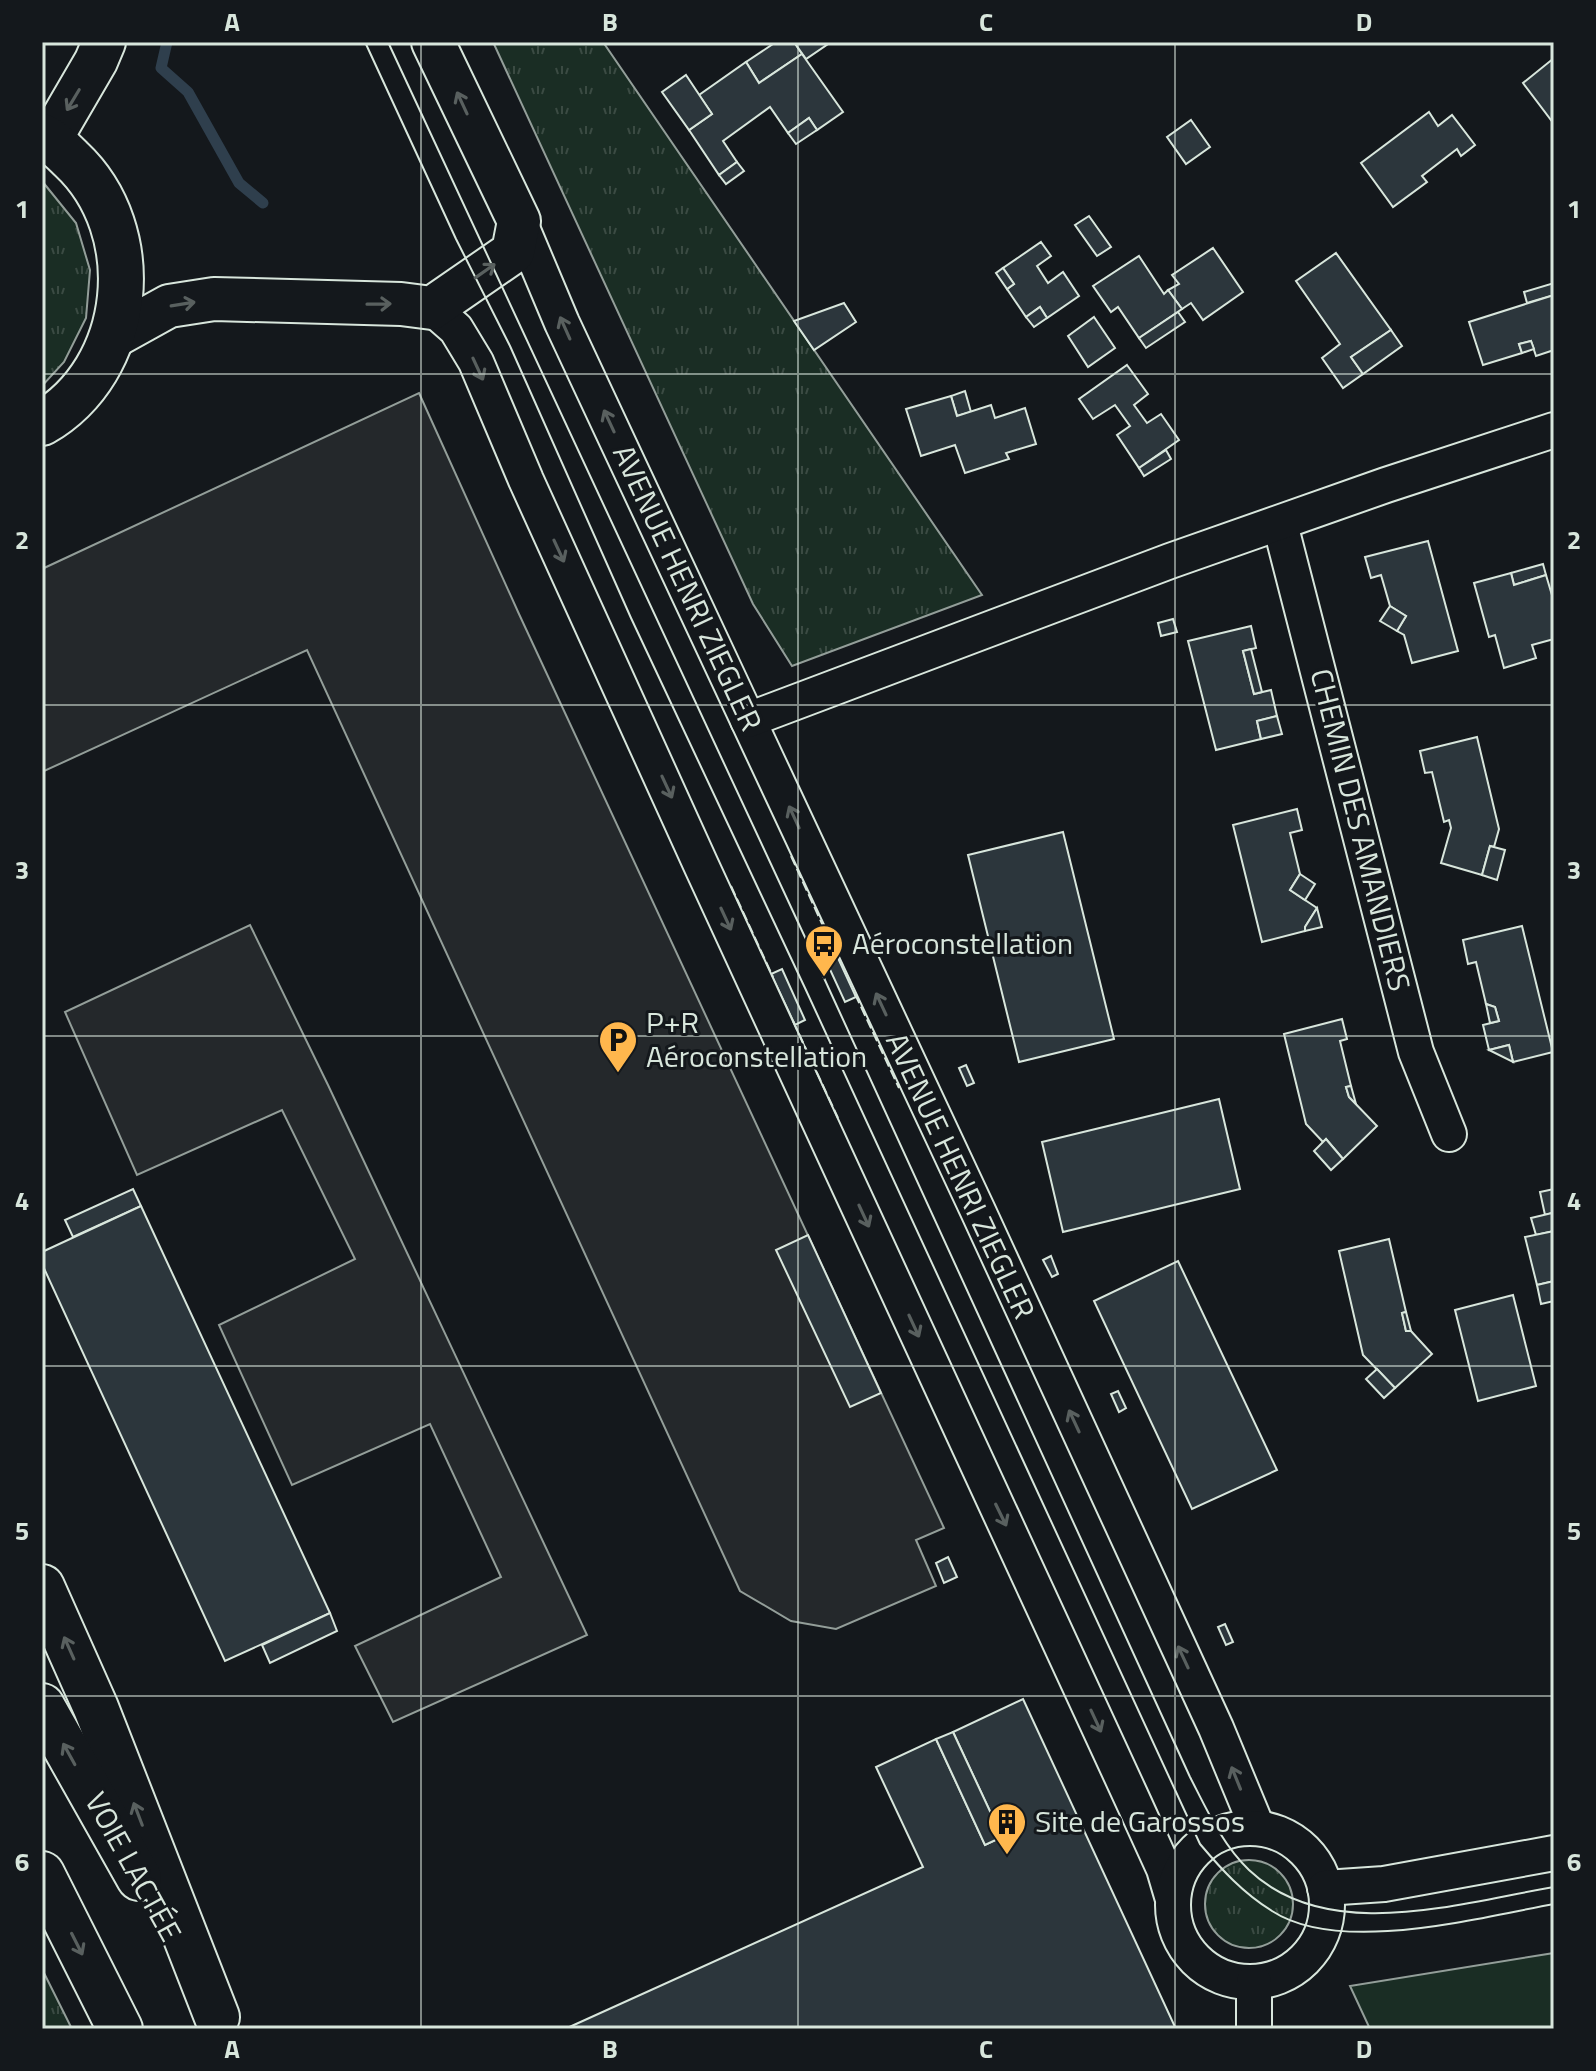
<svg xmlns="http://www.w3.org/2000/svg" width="1596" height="2071" font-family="'Titillium Web',sans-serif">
	<defs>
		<pattern id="grass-tufts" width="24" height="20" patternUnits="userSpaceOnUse" patternTransform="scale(2)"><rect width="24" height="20" fill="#1a2d24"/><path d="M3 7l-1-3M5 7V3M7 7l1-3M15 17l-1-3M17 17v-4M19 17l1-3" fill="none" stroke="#3b4b43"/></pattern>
	</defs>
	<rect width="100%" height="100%" fill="#14181c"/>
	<g fill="url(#grass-tufts)" stroke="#939e99" stroke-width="2">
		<path d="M493,42H603L982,595L792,666L753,604Z"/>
		<path d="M42,181L76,223L90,270L86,318L64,362L42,386Z"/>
		<circle cx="1249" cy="1904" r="44"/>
		<path d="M42,1969L72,2029H42Z"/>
	</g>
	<path fill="#1a2d24" stroke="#939e99" stroke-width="2" d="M1554,1953V2029H1370L1350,1986Z"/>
	<g fill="#24282b" stroke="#939e99" stroke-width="2">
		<path d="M419,393L519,614L944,1528L916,1540L936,1586L836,1629L791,1621L740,1591L307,650L42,772V569Z"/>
		<path d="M250,925L328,1085L587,1635L393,1722L355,1646L501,1577L430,1424L292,1485L219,1325L355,1259L282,1110L137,1175L65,1012Z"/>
	</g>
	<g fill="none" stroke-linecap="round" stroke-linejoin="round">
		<path stroke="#2f3f4d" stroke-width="11" d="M167,42L161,68L188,92L239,183L263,203"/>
	</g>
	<g fill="#2c363c" stroke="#d8e6dc" stroke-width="2">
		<path d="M776,42H794L802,54L759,83L746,62Z"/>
		<path d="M794,42H831L806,59Z"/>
		<path d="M802,54L843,112L817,130L809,118L788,133L770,107L723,141L737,162L719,175L689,130L712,114L699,95L746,62L759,83Z"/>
		<path d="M1554,58V124L1523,83Z"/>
		<path d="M686,75L712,114L689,130L662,92Z"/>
		<path d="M1429,112L1438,126L1452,115L1475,145L1461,156L1457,149L1422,176L1427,182L1393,207L1361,163Z"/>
		<path d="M809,118L817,130L796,144L788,133Z"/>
		<path d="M1191,120L1210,147L1186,164L1167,137Z"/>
		<path d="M737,162L744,171L726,184L719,175Z"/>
		<path d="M1089,216L1111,247L1097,256L1075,225Z"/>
		<path d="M1041,242L1051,256L1037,266L1048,283L1063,272L1079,296L1047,318L1040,307L1026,317L1007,289L1014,284L1003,268Z"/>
		<path d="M1213,248L1243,292L1203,320L1191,303L1182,309L1168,290L1179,284L1172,275Z"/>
		<path d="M1336,253L1391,330L1351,357L1363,374L1343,388L1322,358L1340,344L1296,281Z"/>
		<path d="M1139,256L1164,294L1168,290L1182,309L1139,338L1118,307L1111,312L1093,286Z"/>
		<path d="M1003,268L1014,284L1007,289L996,273Z"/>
		<path d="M1554,283V295L1527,303L1524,292Z"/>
		<path d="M1554,295V350L1536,356L1531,341L1519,344L1522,353L1483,365L1469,322Z"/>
		<path d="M844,303L856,322L814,350L794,321Z"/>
		<path d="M1040,307L1047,318L1034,327L1026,317Z"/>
		<path d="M1178,312L1185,322L1146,348L1139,338Z"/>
		<path d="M1094,317L1115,348L1088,367L1068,336Z"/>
		<path d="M1391,330L1402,346L1363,374L1351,357Z"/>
		<path d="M1531,341L1534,349L1522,353L1519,344Z"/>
		<path d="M1127,365L1148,394L1134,405L1147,423L1161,414L1179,440L1139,468L1117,435L1130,426L1115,405L1093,419L1079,399Z"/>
		<path d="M965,391L971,412L957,416L951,396Z"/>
		<path d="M951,396L957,416L991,405L995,418L1025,408L1036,444L1006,453L1009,459L965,473L955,445L921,456L906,409Z"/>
		<path d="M1166,450L1171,459L1144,476L1139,468Z"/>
		<path d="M1428,541L1458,651L1412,663L1404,635L1397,631L1406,616L1390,606L1381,575L1371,578L1365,557Z"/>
		<path d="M1543,564L1546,575L1514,585L1511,573Z"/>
		<path d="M1511,573L1514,585L1546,575L1554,602V639L1532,645L1536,658L1504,668L1495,635L1489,637L1474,583Z"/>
		<path d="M1390,606L1406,616L1397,631L1380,621Z"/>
		<path d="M1173,619L1177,632L1161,636L1158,623Z"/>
		<path d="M1251,626L1256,648L1243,651L1254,694L1271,690L1277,716L1257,721L1261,739L1216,750L1188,641Z"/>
		<path d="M1251,649L1262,692L1254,694L1243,651Z"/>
		<path d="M1277,716L1282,734L1261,739L1257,721Z"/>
		<path d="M1477,737L1499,829L1494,847L1490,846L1482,875L1441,863L1451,828L1449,820L1444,822L1432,772L1425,773L1420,751Z"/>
		<path d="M1297,809L1302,830L1290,833L1300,874L1290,890L1317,908L1305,927V931L1262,942L1233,825Z"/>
		<path d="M1063,832L1114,1039L1019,1062L968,855Z"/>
		<path d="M1490,846L1505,850L1497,880L1482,875Z"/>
		<path d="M1300,874L1315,884L1305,900L1290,890Z"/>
		<path d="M1317,908L1322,927L1305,931V927Z"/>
		<path d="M1522,926L1553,1052L1513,1062L1509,1045L1489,1050L1483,1025L1499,1021L1495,1007L1486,1004L1476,962L1468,964L1463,940Z"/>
		<path d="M832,945L856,997L845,1002L821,950Z"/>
		<path d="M782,969L805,1020L795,1025L771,974Z"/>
		<path d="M1486,1004L1495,1007L1499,1021L1490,1023Z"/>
		<path d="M1342,1019L1347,1039L1340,1041L1351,1086L1346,1087L1349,1097L1377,1126L1343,1159L1326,1139L1323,1142L1306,1124L1284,1034Z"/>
		<path d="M1509,1045L1513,1062L1489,1050Z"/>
		<path d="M966,1065L974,1083L967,1086L959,1068Z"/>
		<path d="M1351,1086L1356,1104L1349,1097L1346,1087Z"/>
		<path d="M1219,1099L1240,1189L1063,1232L1042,1142Z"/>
		<path d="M1326,1139L1343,1159L1331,1170L1314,1151Z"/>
		<path d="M133,1189L141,1206L73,1237L65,1220Z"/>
		<path d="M1554,1189V1222L1552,1213L1545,1215L1540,1192Z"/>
		<path d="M141,1206L330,1613L225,1661L42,1264V1252Z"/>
		<path d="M1552,1213L1554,1231L1536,1235L1531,1218Z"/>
		<path d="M1554,1231V1281L1537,1285L1525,1237Z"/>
		<path d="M808,1235L881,1393L850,1407L776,1250Z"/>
		<path d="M1389,1239L1406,1312L1402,1313L1406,1331H1411L1432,1354L1395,1388L1363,1355L1339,1251Z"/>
		<path d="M1051,1256L1058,1274L1052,1277L1043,1260Z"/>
		<path d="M1178,1261L1277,1470L1192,1509L1094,1301Z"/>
		<path d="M1554,1281V1301L1541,1304L1537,1285Z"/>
		<path d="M1513,1295L1536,1386L1478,1401L1455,1310Z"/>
		<path d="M1406,1312L1411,1331H1406L1402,1313Z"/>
		<path d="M1377,1369L1395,1388L1384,1398L1366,1379Z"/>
		<path d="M1118,1391L1126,1408L1119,1412L1111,1394Z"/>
		<path d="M948,1557L957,1577L944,1583L936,1563Z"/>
		<path d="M330,1613L337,1631L270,1663L262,1645Z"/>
		<path d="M1225,1624L1233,1642L1226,1645L1218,1627Z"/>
		<path d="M1023,1699L1176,2029H565L923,1867L876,1767L936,1739L985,1845L1002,1837L953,1732Z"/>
		<path d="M953,1732L1002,1837L985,1845L936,1739Z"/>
	</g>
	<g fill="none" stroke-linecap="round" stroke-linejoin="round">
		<defs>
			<g id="minor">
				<path d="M519,221L562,323L978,1211L1216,1728L1257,1827"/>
				<path d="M432,308L456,329L476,362L526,480L701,865L1134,1803L1164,1869L1172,1896"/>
				<path d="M1280,524L1416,1052L1449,1134"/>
				<path d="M748,720L1170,561L1386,485L1554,430"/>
				<circle cx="1250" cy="1905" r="77"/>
				<path d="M1325,1888L1384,1884L1554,1853"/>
				<path d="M1254,2029V1982"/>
			</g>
			<g id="tertiary">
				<path d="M50,140L96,61L104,42"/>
				<path d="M113,337L169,306L214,299L401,304L432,308L513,252L519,221L433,42"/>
			</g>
			<path id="secondary" d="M42,136C53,141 62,150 71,159C148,231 134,370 42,423"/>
			<g id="trunk">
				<path d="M42,1587L96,1708L217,2017"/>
				<path d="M42,1706L139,1878"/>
				<path d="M42,1874L120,2029"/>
			</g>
		</defs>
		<use href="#minor" stroke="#d8e6dc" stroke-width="38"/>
		<use href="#tertiary" stroke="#d8e6dc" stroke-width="46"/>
		<use href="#secondary" stroke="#d8e6dc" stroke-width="48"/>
		<use href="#trunk" stroke="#d8e6dc" stroke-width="48"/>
		<use href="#minor" stroke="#14181c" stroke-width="34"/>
		<use href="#tertiary" stroke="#14181c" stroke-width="42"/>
		<use href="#secondary" stroke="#14181c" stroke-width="44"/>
		<use href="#trunk" stroke="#14181c" stroke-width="44"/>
		<g stroke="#d8e6dc" stroke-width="2">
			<path d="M365,42L456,239L510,346L631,618L805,988L1200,1844C1222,1870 1243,1893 1272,1911C1340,1955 1477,1918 1554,1904"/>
			<path d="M388,42L824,978L1190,1777C1207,1810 1222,1844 1249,1870C1328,1945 1459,1903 1554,1887"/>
		</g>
		<g stroke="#d8e6dc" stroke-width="2" stroke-dasharray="10 4" stroke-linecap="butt">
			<path d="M791,856L834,950"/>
			<path d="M731,886L773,977"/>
			<path d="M855,994L899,1088"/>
			<path d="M793,1021L838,1118"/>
		</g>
	</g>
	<defs><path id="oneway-shaft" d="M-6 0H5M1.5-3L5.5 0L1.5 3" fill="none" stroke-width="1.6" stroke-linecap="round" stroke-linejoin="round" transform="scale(2)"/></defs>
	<g stroke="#59605f">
		<use href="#oneway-shaft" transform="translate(73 100) rotate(121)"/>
		<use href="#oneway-shaft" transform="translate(462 103) rotate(-115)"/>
		<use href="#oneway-shaft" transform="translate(485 271) rotate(-35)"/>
		<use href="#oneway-shaft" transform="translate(183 304) rotate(-9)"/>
		<use href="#oneway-shaft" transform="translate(379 304) rotate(-1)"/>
		<use href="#oneway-shaft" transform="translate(565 328) rotate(-114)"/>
		<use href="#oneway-shaft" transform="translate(478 369) rotate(65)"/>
		<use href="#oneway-shaft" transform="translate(609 421) rotate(-115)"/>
		<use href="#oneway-shaft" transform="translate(559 551) rotate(65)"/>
		<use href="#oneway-shaft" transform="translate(667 787) rotate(65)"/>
		<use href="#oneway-shaft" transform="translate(794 817) rotate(-115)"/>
		<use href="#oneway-shaft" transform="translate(726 919) rotate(65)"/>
		<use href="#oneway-shaft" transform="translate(881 1004) rotate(-115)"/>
		<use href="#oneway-shaft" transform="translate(864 1216) rotate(65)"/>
		<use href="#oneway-shaft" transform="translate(914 1326) rotate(65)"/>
		<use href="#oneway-shaft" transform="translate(1074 1421) rotate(-115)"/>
		<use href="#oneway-shaft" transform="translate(1001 1515) rotate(64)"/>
		<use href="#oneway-shaft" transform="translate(69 1648) rotate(-114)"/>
		<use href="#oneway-shaft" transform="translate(1183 1657) rotate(-115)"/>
		<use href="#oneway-shaft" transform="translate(1096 1721) rotate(65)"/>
		<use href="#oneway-shaft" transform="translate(69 1754) rotate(-119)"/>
		<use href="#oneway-shaft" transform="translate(1236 1778) rotate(-112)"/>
		<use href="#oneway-shaft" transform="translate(138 1814) rotate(-111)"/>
		<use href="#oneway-shaft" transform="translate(77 1944) rotate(63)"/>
	</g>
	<path fill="none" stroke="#d8e6dc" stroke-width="2" stroke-opacity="0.55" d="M421,42V2029M798,42V2029M1175,42V2029M42,374H1554M42,705H1554M42,1036H1554M42,1366H1554M42,1696H1554"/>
	<defs>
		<symbol id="bus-pin" viewBox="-11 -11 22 30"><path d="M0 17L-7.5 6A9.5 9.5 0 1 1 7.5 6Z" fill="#ffb74d" stroke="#14181c"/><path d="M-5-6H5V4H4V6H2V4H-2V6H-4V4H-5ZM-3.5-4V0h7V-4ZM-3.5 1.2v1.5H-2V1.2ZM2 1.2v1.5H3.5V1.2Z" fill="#111"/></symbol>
		<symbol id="parking-pin" viewBox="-11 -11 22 30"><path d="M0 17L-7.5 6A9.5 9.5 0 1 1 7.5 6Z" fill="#ffb74d" stroke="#14181c"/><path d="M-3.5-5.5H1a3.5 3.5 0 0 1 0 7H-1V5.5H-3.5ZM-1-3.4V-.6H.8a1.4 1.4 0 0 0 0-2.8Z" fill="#111"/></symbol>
		<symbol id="building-pin" viewBox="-11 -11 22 30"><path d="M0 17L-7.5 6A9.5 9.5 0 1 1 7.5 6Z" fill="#ffb74d" stroke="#14181c"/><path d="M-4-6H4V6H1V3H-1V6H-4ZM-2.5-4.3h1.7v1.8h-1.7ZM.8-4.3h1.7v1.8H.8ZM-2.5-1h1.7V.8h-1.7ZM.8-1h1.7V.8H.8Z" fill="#111"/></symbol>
	</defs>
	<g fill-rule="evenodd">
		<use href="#bus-pin" x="802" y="922" width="44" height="60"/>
		<use href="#parking-pin" x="596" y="1018" width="44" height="60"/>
		<use href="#building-pin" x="985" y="1800" width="44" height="60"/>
	</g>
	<g text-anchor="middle" stroke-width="6" stroke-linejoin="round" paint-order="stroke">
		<g font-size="30" fill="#d8e6dc" stroke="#14181c">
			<text transform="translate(687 588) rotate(65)" y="10">AVENUE HENRI ZIEGLER</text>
			<text transform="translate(1360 830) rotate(76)" y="10">CHEMIN DES AMANDIERS</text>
			<text transform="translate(960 1176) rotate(65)" y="10">AVENUE HENRI ZIEGLER</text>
			<text transform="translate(133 1867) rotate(61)" y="10">VOIE LACTÉE</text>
		</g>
		<g font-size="30" fill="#d8e6dc" stroke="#14181c" text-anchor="start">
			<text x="852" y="954">Aéroconstellation</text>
			<text x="646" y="1033">P+R<tspan x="646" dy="34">Aéroconstellation</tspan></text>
			<text x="1035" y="1832">Site de Garossos</text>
		</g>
	</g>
	<rect width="1596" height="2071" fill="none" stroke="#14181c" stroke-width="88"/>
	<rect x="44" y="44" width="1508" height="1983" fill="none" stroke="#d8e6dc" stroke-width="3"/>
	<g font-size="26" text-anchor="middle" font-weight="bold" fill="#d8e6dc">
		<text x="232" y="31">A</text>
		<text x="610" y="31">B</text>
		<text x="986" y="31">C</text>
		<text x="1364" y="31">D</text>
		<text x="22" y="218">1</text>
		<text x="1574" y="218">1</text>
		<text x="22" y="549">2</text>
		<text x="1574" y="549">2</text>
		<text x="22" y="879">3</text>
		<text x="1574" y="879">3</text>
		<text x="22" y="1210">4</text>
		<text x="1574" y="1210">4</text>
		<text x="22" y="1540">5</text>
		<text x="1574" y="1540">5</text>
		<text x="22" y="1871">6</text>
		<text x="1574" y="1871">6</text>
		<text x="232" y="2058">A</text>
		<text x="610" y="2058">B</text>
		<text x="986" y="2058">C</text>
		<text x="1364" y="2058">D</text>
	</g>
</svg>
